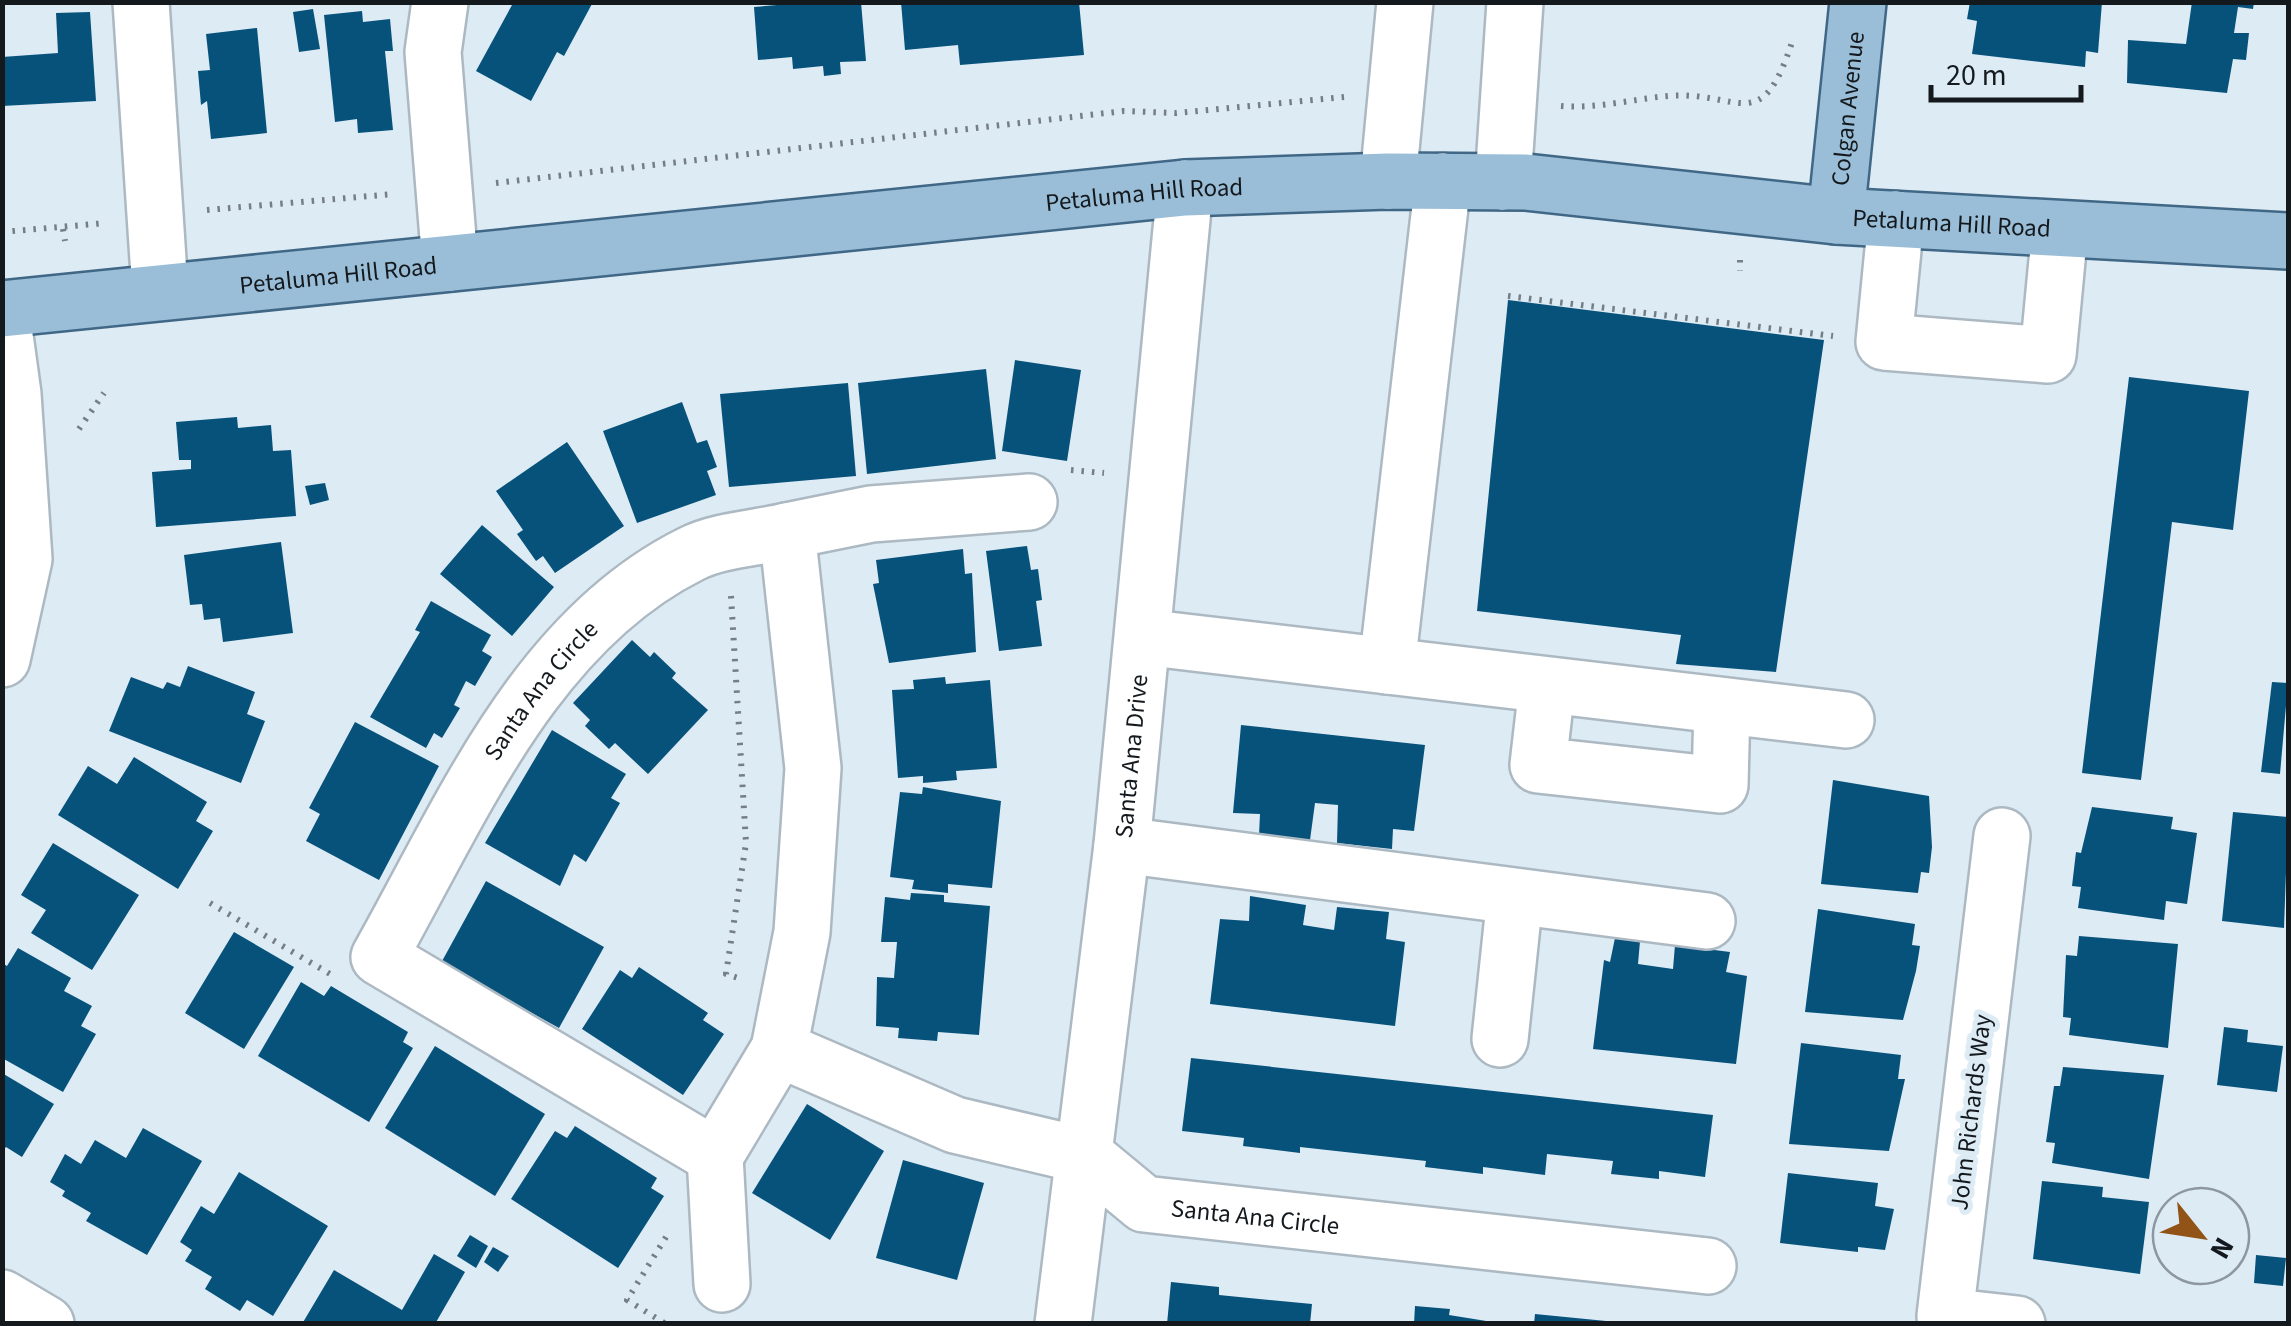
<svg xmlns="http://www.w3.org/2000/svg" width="2291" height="1326" font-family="'Source Sans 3',sans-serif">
	<rect width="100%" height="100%" fill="#ddebf5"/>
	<g fill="#07527b">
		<path d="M506,2H593L564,56L557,52L531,101L476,71L512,5Z"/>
		<path d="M813,2H861L866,61L840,62L841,74L824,76L823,66L793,69L792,57L758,60L754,7Z"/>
		<path d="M901,2H1079L1084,55L960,65L958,45L905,50Z"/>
		<path d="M1970,2H2102L2098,53L2086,51L2085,67L1972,54L1977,21L1967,19Z"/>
		<path d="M2192,2H2254L2253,9L2238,7L2234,33H2249L2246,60L2233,59L2227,93L2127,83L2128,40L2186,44Z"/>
		<path d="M313,9L320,49L299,52L293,12Z"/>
		<path d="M362,11L363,22L390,19L393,51H385L393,130L358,133L357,119L335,122L324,15Z"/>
		<path d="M90,12L96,101L2,106V57L58,53L56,13Z"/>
		<path d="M257,28L267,133L211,139L207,101L201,105L198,71L210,70L206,34Z"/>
		<path d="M1508,300L1824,340L1776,672L1676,664L1681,635L1477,611Z"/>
		<path d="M1015,360L1081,370L1067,461L1002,451Z"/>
		<path d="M986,369L996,459L867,474L858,383Z"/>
		<path d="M2129,377L2249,391L2233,530L2172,522L2141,780L2082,773Z"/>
		<path d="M848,383L856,476L729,487L720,394Z"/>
		<path d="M682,402L697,443L707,440L717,467L707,471L716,495L637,523L603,431Z"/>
		<path d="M237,417L238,428L271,425L273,451L291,450L296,516L156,527L152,472L191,469V460H179L176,422Z"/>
		<path d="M567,442L624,526L555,573L543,556L536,561L517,534L523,530L496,491Z"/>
		<path d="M325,483L329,500L310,505L305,486Z"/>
		<path d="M482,525L554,587L512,636L440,574Z"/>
		<path d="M281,542L293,633L223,642L220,618L204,620L202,604L190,605L184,555Z"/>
		<path d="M1027,546L1031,570L1038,569L1042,600L1036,601L1042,646L999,651L986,551Z"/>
		<path d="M963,549L965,574L972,573L976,652L889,663L873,584L879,583L876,560Z"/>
		<path d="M431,601L491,635L482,651L492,657L475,686L466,681L454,705L460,708L442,738L434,733L426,748L370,717L420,632L415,630Z"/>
		<path d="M632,640L650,657L654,652L676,673L672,678L708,710L648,774L615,743L609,749L585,726L590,720L573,703Z"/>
		<path d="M188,666L255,692L247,714L265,721L241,783L109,731L131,677L163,689L167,682L180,687Z"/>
		<path d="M945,677L946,684L990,680L997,768L956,771L957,780L923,783V776L898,778L892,690L914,689L913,680Z"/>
		<path d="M2272,682L2288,683L2280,774L2261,772Z"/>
		<path d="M355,722L439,766L379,880L306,841L320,814L309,808Z"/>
		<path d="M1241,725L1425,745L1414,831L1393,829L1392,849L1337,843L1338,805L1315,803L1310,840L1259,835L1260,814L1233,813Z"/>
		<path d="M552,730L626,774L611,798L620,803L586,862L574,854L560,886L485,843Z"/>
		<path d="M134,757L207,802L196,821L213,831L178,889L58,815L88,766L117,784Z"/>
		<path d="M1833,780L1929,796L1932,847L1929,873L1921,872L1918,893L1821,884Z"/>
		<path d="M923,787L1001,801L992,888L948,884V893L912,889L914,880L890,877L900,792L922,794Z"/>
		<path d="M2092,807L2173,817L2171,829L2197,833L2187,904L2166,901L2164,920L2078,908L2081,887L2072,886L2076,852L2081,853Z"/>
		<path d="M2233,812L2288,817L2284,928L2222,921Z"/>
		<path d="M53,843L139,895L92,970L31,933L46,910L21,895Z"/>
		<path d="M486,881L604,947L559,1028L441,963Z"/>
		<path d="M911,893L944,895V902L990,906L979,1035L938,1032L937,1041L898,1038L899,1028L876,1026L877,977L894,978L897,942H881L885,897L910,900Z"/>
		<path d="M1250,896L1306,905L1303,925L1334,930L1337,907L1389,912L1386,939L1405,942L1395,1026L1210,1004L1220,919L1249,921Z"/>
		<path d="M1818,909L1915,924L1912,945L1920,946L1916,971L1903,1020L1805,1012Z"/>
		<path d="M234,932L294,967L244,1049L185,1013Z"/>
		<path d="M2079,936L2178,944L2168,1048L2069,1035L2071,1018L2063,1017L2066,955L2077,956Z"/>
		<path d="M1615,938L1640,941L1638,964L1673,969L1675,945L1730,952L1726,972L1747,976L1736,1064L1593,1049L1604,960L1610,962Z"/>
		<path d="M18,948L71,978L64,991L92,1006L81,1026L96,1034L63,1092L2,1058V963L7,966Z"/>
		<path d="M639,967L708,1013L703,1020L724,1034L683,1095L582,1029L620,970L632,978Z"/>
		<path d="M301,982L324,996L331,986L408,1032L403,1042L413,1048L369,1122L258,1056Z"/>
		<path d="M2224,1027L2248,1030L2247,1042L2283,1046L2277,1092L2217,1085Z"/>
		<path d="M1801,1043L1901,1055L1898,1079H1905L1889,1151L1789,1144Z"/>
		<path d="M435,1046L545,1114L495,1196L385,1128Z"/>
		<path d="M1191,1058L1713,1115L1705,1177L1659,1171V1179L1611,1174L1613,1161L1547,1154L1545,1175L1483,1167V1174L1425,1167L1426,1161L1300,1147V1153L1243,1146L1244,1138L1182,1131Z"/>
		<path d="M2063,1067L2164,1075L2149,1179L2052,1163L2055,1143L2046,1142L2054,1086H2060Z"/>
		<path d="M2,1073L54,1104L22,1157L6,1147L2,1152Z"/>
		<path d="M807,1104L884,1151L830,1240L752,1193Z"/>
		<path d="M575,1126L657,1178L651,1188L664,1196L618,1268L511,1199L555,1131L567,1138Z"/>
		<path d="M143,1128L202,1161L147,1255L86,1221L91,1213L62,1196L65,1191L50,1182L65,1154L81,1164L95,1140L126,1158Z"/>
		<path d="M903,1160L984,1183L957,1280L876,1258Z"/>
		<path d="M239,1172L328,1226L273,1316L247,1300L240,1311L205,1289L212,1277L185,1261L192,1250L180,1242L201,1206L214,1214Z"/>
		<path d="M1788,1173L1878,1183L1875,1206L1894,1209L1885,1250L1858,1247V1252L1780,1243Z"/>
		<path d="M2042,1181L2103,1187L2102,1197L2149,1202L2140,1274L2033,1259Z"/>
		<path d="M470,1235L488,1246L476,1268L457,1256Z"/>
		<path d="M493,1247L509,1256L498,1272L484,1262Z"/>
		<path d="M434,1254L465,1272L435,1324H302L334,1270L402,1310Z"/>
		<path d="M2256,1255L2286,1258L2283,1286L2254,1283Z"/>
		<path d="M1171,1282L1219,1287V1295L1312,1304L1310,1324H1167Z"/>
		<path d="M1415,1306L1450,1309L1449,1315L1505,1324H1414Z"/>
		<path d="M1535,1314L1606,1321V1324H1534Z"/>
	</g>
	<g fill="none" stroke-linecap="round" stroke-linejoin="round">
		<defs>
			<g id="minor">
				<path d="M141,2L160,290"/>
				<path d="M440,2L433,52L450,263"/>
				<path d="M1388,181L1405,2"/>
				<path d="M1503,182L1515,2"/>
				<path d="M1896,219L1884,342L2048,355L2060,229"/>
				<path d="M2,314L13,394L24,559L2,659"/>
				<path d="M787,531L871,514L1029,502"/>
				<path d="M1143,637L1846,720"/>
				<path d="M1387,666L1443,181"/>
				<path d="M1547,687L1538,765L1720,785L1722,706"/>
				<path d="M2002,836L1945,1316L2017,1324"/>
				<path d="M1122,845L1707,921"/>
				<path d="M1500,1039L1515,897"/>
				<path id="s1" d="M779,1049L715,1156L379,957C461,812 534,632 691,554C718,540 758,538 787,531L813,768L802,932L779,1049L955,1125L1086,1156L1144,1204L1708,1266"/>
				<path d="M715,1156L722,1284"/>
				<path d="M2,1298L46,1324"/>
				<path id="s2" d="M1063,1324L1122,845L1185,188"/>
			</g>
			<g id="major">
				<path id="s3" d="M1836,216L1858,2"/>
				<path id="s4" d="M2,309L1185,188L1388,181L1526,182L1836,216L2288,241"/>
			</g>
		</defs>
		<use href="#minor" stroke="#acb9c2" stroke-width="60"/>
		<use href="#major" stroke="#406886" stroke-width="60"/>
		<g stroke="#757e85" stroke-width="6" stroke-dasharray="2.5 8" stroke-linecap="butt">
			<path d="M1561,106C1596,109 1633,99 1668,96C1740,90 1761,140 1793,39"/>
			<path d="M496,183L1124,111L1176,113L1344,97"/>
			<path d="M207,210L394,194"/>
			<path d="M63,229L65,241"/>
			<path d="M2,232L106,223"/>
			<path d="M1740,260V271"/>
			<path d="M1508,296L1833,336"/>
			<path d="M79,429L104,393"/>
			<path d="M1071,470L1104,473"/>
			<path d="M731,596L746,843L726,974L738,978"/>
			<path d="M210,903L330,974"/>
			<path d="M666,1237L627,1300L666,1324"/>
		</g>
		<use href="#minor" stroke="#fff" stroke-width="55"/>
		<use href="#major" stroke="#9abed8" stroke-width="55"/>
	</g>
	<g text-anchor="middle" stroke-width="10" stroke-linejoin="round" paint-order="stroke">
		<g font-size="25" fill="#14191d" stroke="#ddebf5">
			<text dy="9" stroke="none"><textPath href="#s3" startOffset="108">Colgan Avenue</textPath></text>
			<text dy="9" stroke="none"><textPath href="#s4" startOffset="1148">Petaluma Hill Road</textPath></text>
			<text dy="9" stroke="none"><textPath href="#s4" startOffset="1958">Petaluma Hill Road</textPath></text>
			<text dy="9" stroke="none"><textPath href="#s4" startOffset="338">Petaluma Hill Road</textPath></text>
			<text dy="9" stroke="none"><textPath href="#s1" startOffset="828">Santa Ana Circle</textPath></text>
			<text dy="9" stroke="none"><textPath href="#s2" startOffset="572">Santa Ana Drive</textPath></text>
			<text transform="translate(1970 1112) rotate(-83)" y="9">John Richards Way</text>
			<text dy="9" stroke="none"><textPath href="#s1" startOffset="2168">Santa Ana Circle</textPath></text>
		</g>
	</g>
	<rect width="2291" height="1326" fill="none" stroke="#14191d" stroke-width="10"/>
	<g transform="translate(2201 1236) rotate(120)"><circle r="48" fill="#ddebf5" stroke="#8d979f" stroke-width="2.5"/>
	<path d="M0-8L18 38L0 25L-18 38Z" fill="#915416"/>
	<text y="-15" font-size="28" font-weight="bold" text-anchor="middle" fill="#14191d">N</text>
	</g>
	<path d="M1931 85v15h150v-15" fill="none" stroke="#14191d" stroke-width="5"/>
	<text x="1946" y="85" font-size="30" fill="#14191d" stroke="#ddebf5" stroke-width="8" paint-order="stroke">20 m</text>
</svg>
